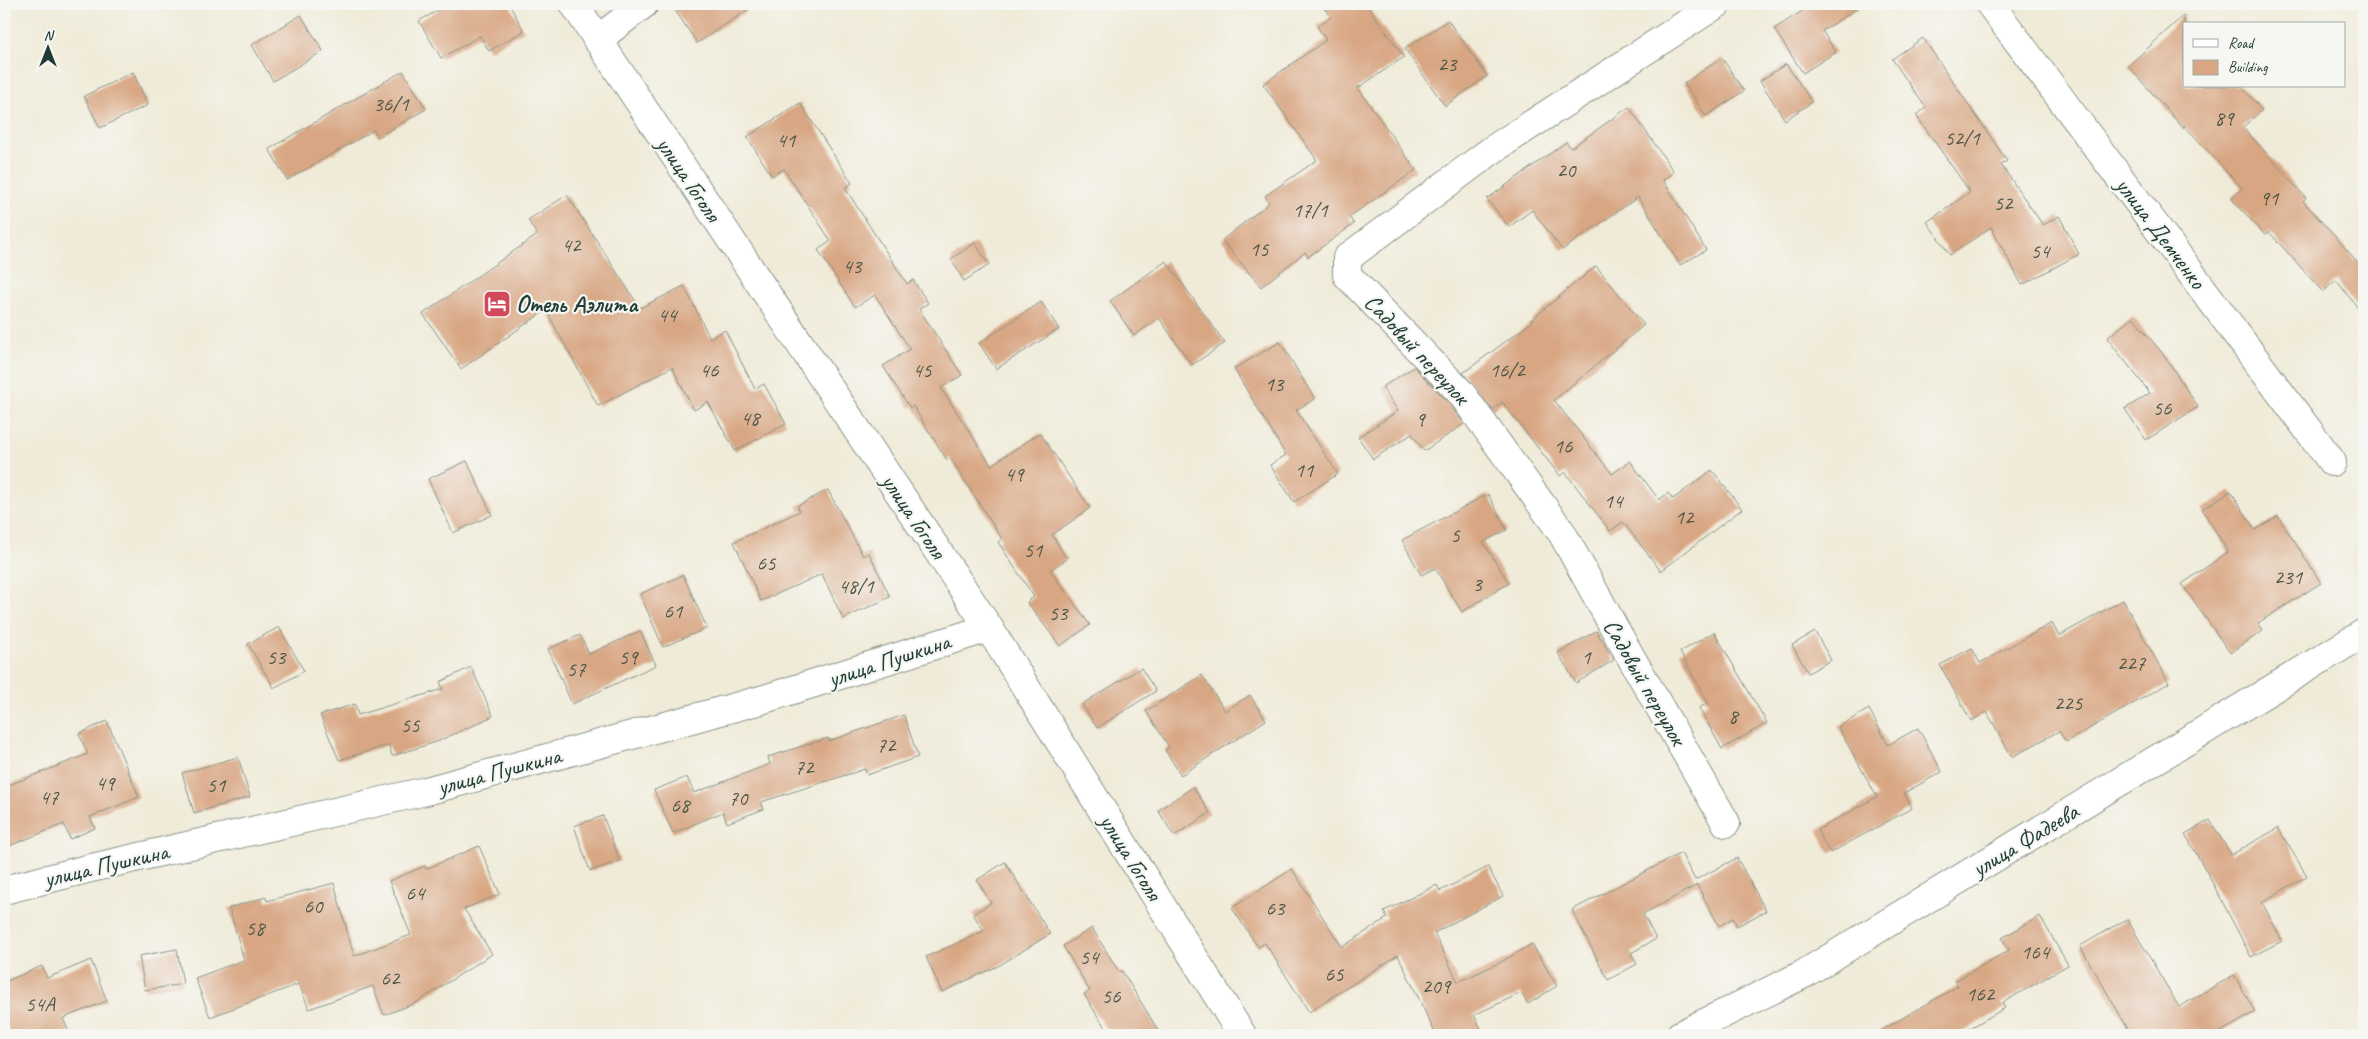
<svg xmlns="http://www.w3.org/2000/svg" width="2368" height="1039" font-family="Caveat,sans-serif">
	<rect width="100%" height="100%" fill="#f6f6f2"/>
	<filter id="ink" filterUnits="userSpaceOnUse"><feTurbulence type="fractalNoise" baseFrequency=".02" numOctaves="2"/><feDisplacementMap in="SourceGraphic" scale="10" xChannelSelector="R" yChannelSelector="G"/><feConvolveMatrix kernelMatrix="1 2 1 2 8 2 1 2 1" color-interpolation-filters="sRGB"/></filter>
	<filter id="wash" filterUnits="userSpaceOnUse"><feTurbulence type="fractalNoise" baseFrequency=".0096" numOctaves="4" result="noise"/><feDisplacementMap in="SourceGraphic" scale="20" xChannelSelector="R" yChannelSelector="G"/><feGaussianBlur stdDeviation="1.12" result="paint"/><feColorMatrix in="noise" values="0 0 0 0 0 0 0 0 0 0 0 0 0 0 0 0 0 1.4 0 .05"/><feComposite in="paint" operator="in"/></filter>
	<g filter="url(#wash)">
		<rect width="100%" height="100%" fill="#f0ebd8"/>
		<g id="blocks">
			<g fill="#d8a682">
				<path d="M449,4H509L524,31L489,51L480,36L441,58L419,21Z"/>
				<path d="M671,4H757L697,43Z"/>
				<path d="M1322,4H1366L1404,57L1358,88L1416,170L1349,217L1354,224L1308,257L1305,252L1261,287L1222,240L1269,203L1265,196L1317,160L1263,84L1326,40L1317,26L1331,17Z"/>
				<path d="M1813,4H1864L1822,31L1836,52L1803,73L1774,29Z"/>
				<path d="M301,15L323,51L273,81L252,45Z"/>
				<path d="M2184,15V86H2241L2262,110L2243,127L2306,198L2303,201L2364,269V316L2336,280L2323,292L2269,232L2265,235L2231,198L2242,188L2184,125V129L2128,66Z"/>
				<path d="M1448,20L1487,76L1445,106L1405,49Z"/>
				<path d="M1923,38L2007,161L2001,165L2043,225L2059,216L2079,254L2022,285L1991,227L1950,255L1927,222L1970,192L1916,115L1926,108L1892,59Z"/>
				<path d="M1722,58L1744,91L1706,116L1684,83Z"/>
				<path d="M1786,64L1812,102L1785,120L1760,81Z"/>
				<path d="M403,71L426,109L378,137L374,130L287,180L269,149Z"/>
				<path d="M133,72L148,105L100,128L84,96Z"/>
				<path d="M800,103L852,183L845,188L907,284L913,280L928,303L919,309L962,375L941,388L991,465L1040,433L1090,508L1052,535L1067,559L1050,570L1090,625L1060,646L1027,602L1034,597L998,542L1002,539L950,458L947,460L913,406L910,408L883,366L910,349L875,295L855,307L818,250L831,241L784,169L772,176L747,137Z"/>
				<path d="M1629,107L1674,172L1663,180L1706,250L1680,265L1638,197L1562,250L1532,210L1509,227L1487,199L1566,142L1571,148Z"/>
				<path d="M567,195L640,308L684,286L710,338L725,330L755,389L764,384L786,424L735,451L708,402L694,410L672,367L598,406L546,310L461,369L423,314L537,235L528,220Z"/>
				<path d="M975,243L989,265L964,281L951,259Z"/>
				<path d="M1166,261L1225,343L1192,365L1159,318L1134,336L1110,301Z"/>
				<path d="M1596,266L1644,325L1554,400L1612,474L1630,461L1659,500L1668,493L1673,499L1712,470L1742,509L1661,571L1623,522L1610,531L1565,472L1560,476L1502,402L1492,410L1463,373L1532,322L1531,320Z"/>
				<path d="M1041,302L1059,329L996,369L979,343Z"/>
				<path d="M2133,317L2166,358L2198,407L2146,440L2125,409L2150,393L2107,338Z"/>
				<path d="M1280,342L1315,399L1296,410L1338,474L1294,502L1270,465L1286,455L1234,369Z"/>
				<path d="M1414,367L1449,403L1464,424L1424,451L1412,434L1373,459L1358,437L1398,411L1382,387Z"/>
				<path d="M467,461L492,515L453,533L428,479Z"/>
				<path d="M828,490L863,556L869,553L890,597L843,619L822,574L761,601L734,542L800,511L797,506Z"/>
				<path d="M2231,491L2255,530L2278,516L2321,583L2258,623L2263,631L2230,653L2182,584L2228,552L2202,509Z"/>
				<path d="M1488,494L1507,530L1483,542L1509,583L1462,612L1435,568L1421,575L1402,540Z"/>
				<path d="M683,575L707,628L663,647L640,594Z"/>
				<path d="M2123,600L2169,683L2066,742L2059,731L2012,757L1987,712L1971,721L1940,665L1972,648L1980,663L2052,623L2059,636Z"/>
				<path d="M279,627L304,671L274,688L248,644Z"/>
				<path d="M640,631L656,665L572,704L548,649L580,635L589,654Z"/>
				<path d="M1596,631L1614,660L1576,683L1558,653Z"/>
				<path d="M1714,632L1767,723L1722,749L1699,708L1708,703L1680,652Z"/>
				<path d="M1815,632L1831,660L1808,673L1792,645Z"/>
				<path d="M471,667L493,716L439,741L392,756L389,745L339,760L320,715L355,704L358,715L443,689L440,682Z"/>
				<path d="M1141,668L1156,691L1097,728L1082,704Z"/>
				<path d="M1202,675L1225,711L1250,695L1266,720L1181,775L1165,750L1169,747L1146,711Z"/>
				<path d="M1869,709L1888,745L1918,728L1942,772L1904,793L1912,808L1830,853L1817,830L1877,797L1838,727Z"/>
				<path d="M904,715L918,757L867,775L865,769L761,802L764,809L727,823L723,812L673,833L654,790L687,777L694,793L770,764L768,757L828,738L829,741Z"/>
				<path d="M107,721L139,797L90,817L95,828L70,839L64,824L4,848V787L88,754L79,734Z"/>
				<path d="M238,757L250,797L194,813L182,773Z"/>
				<path d="M1193,787L1210,813L1174,836L1158,810Z"/>
				<path d="M603,816L620,861L590,871L574,826Z"/>
				<path d="M2210,820L2231,855L2278,828L2307,876L2262,902L2282,941L2251,957L2209,876L2185,834Z"/>
				<path d="M479,846L500,894L464,909L492,954L416,1003L384,1015L373,986L309,1009L299,984L210,1017L195,978L244,960L229,908L266,897L267,901L334,883L354,956L411,935L389,881L425,866L426,869Z"/>
				<path d="M1681,853L1695,880L1737,858L1766,911L1737,926L1733,918L1719,926L1697,885L1643,914L1656,939L1631,953L1637,964L1608,980L1572,910Z"/>
				<path d="M1005,862L1050,934L1000,965L942,992L926,957L984,931L973,914L991,903L977,880Z"/>
				<path d="M1488,867L1503,896L1434,933L1458,982L1501,962L1532,944L1557,986L1528,1004L1521,993L1474,1015L1484,1035H1436L1398,955L1309,1012L1265,943L1258,947L1232,908L1292,869L1342,947L1387,918L1384,911L1437,885L1440,891Z"/>
				<path d="M2040,916L2068,965L2002,1003L2005,1008L1958,1035H1873L1958,986L1955,981L2009,950L2002,938Z"/>
				<path d="M2127,919L2179,1007L2234,975L2255,1012L2216,1035H2129L2131,1034L2080,946Z"/>
				<path d="M1092,928L1119,972L1122,971L1161,1035H1111L1100,1020L1084,994L1090,991L1063,946Z"/>
				<path d="M177,949L183,984L145,990L139,956Z"/>
				<path d="M91,960L107,1001L63,1018L70,1035H11L4,1018V982L42,966L47,978Z"/>
			</g>
		</g>
	</g>
	<g filter="url(#ink)">
		<use href="#blocks" fill-opacity="0" stroke="#889486" stroke-width="1"/>
		<g fill="none" stroke-linecap="round" stroke-linejoin="round">
			<defs>
				<g id="minor">
					<path d="M1717,4L1492,150L1347,258V275L1461,393L1562,533L1616,631L1726,823"/>
					<path d="M1990,4L2332,462"/>
					<path d="M597,40L644,4"/>
					<path d="M4,890L87,869L426,791L761,700L989,628"/>
				</g>
				<g id="secondary">
					<path d="M574,4L989,628L1242,1035"/>
					<path d="M1680,1035L1802,975L2364,633"/>
				</g>
			</defs>
			<use href="#minor" stroke="#889486" stroke-width="30"/>
			<use href="#secondary" stroke="#889486" stroke-width="30"/>
			<use href="#minor" stroke="#fff" stroke-width="28"/>
			<use href="#secondary" stroke="#fff" stroke-width="28"/>
		</g>
	</g>
	<defs>
		<symbol id="hotel-square" viewBox="-11 -11 22 22"><rect x="-9" y="-9" width="18" height="18" rx="4" fill="#d1495b" stroke="#f6f6f2"/><path d="M-6-4.5h1.5V1H6V5H4.5V3h-9V5H-6ZM-4 0a1.8 1.8 0 1 1 3.6 0ZM.5 0V-2.5h3Q6-2.5 6 0Z" fill="#fff"/></symbol>
	</defs>
	<g fill-rule="evenodd">
		<use href="#hotel-square" x="481" y="288" width="32" height="32"/>
	</g>
	<g text-anchor="middle" stroke-width="4.5" stroke-linejoin="round" paint-order="stroke">
		<g font-size="21" fill="#4d5748">
			<text x="1447" y="71">23</text>
			<text x="391" y="111">36/1</text>
			<text x="2224" y="125">89</text>
			<text x="1962" y="145">52/1</text>
			<text x="786" y="147">41</text>
			<text x="1566" y="177">20</text>
			<text x="2269" y="205">91</text>
			<text x="2003" y="210">52</text>
			<text x="1310" y="217">17/1</text>
			<text x="571" y="252">42</text>
			<text x="1259" y="256">15</text>
			<text x="2040" y="258">54</text>
			<text x="852" y="273">43</text>
			<text x="667" y="322">44</text>
			<text x="709" y="377">46</text>
			<text x="922" y="377">45</text>
			<text x="1507" y="377">16/2</text>
			<text x="1274" y="391">13</text>
			<text x="2162" y="415">56</text>
			<text x="750" y="425">48</text>
			<text x="1420" y="426">9</text>
			<text x="1563" y="453">16</text>
			<text x="1304" y="477">11</text>
			<text x="1014" y="481">49</text>
			<text x="1613" y="508">14</text>
			<text x="1684" y="524">12</text>
			<text x="1455" y="542">5</text>
			<text x="1033" y="557">51</text>
			<text x="766" y="570">65</text>
			<text x="2288" y="584">231</text>
			<text x="1477" y="591">3</text>
			<text x="856" y="593">48/1</text>
			<text x="673" y="618">61</text>
			<text x="1058" y="620">53</text>
			<text x="276" y="664">53</text>
			<text x="628" y="664">59</text>
			<text x="1586" y="664">1</text>
			<text x="2131" y="670">227</text>
			<text x="576" y="676">57</text>
			<text x="2068" y="710">225</text>
			<text x="1733" y="723">8</text>
			<text x="410" y="732">55</text>
			<text x="886" y="752">72</text>
			<text x="804" y="774">72</text>
			<text x="105" y="790">49</text>
			<text x="216" y="792">51</text>
			<text x="49" y="804">47</text>
			<text x="738" y="805">70</text>
			<text x="680" y="812">68</text>
			<text x="415" y="900">64</text>
			<text x="313" y="913">60</text>
			<text x="1275" y="915">63</text>
			<text x="255" y="935">58</text>
			<text x="2035" y="959">164</text>
			<text x="1089" y="964">54</text>
			<text x="1334" y="981">65</text>
			<text x="390" y="985">62</text>
			<text x="1436" y="993">209</text>
			<text x="1980" y="1001">162</text>
			<text x="1111" y="1003">56</text>
			<text x="40" y="1011">54А</text>
		</g>
		<g font-size="24" fill="#1f3d34" stroke="#f6f6f2">
			<text transform="translate(689 179) rotate(56)" y="8">улица Гоголя</text>
			<text transform="translate(2161 233) rotate(53)" y="8">улица Демченко</text>
			<text transform="translate(1417 349) rotate(47)" y="8">Садовый переулок</text>
			<text transform="translate(914 516) rotate(56)" y="8">улица Гоголя</text>
			<text transform="translate(889 660) rotate(-18)" y="8">улица Пушкина</text>
			<text transform="translate(1645 682) rotate(60)" y="8">Садовый переулок</text>
			<text transform="translate(499 771) rotate(-15)" y="8">улица Пушкина</text>
			<text transform="translate(2025 840) rotate(-31)" y="8">улица Фадеева</text>
			<text transform="translate(1131 857) rotate(58)" y="8">улица Гоголя</text>
			<text transform="translate(106 865) rotate(-13)" y="8">улица Пушкина</text>
		</g>
		<g font-size="24" font-weight="bold" fill="#1f3d34" stroke="#f6f6f2" text-anchor="start">
			<text x="516" y="312">Отель Аэлита</text>
		</g>
	</g>
	<rect width="2368" height="1039" fill="none" stroke="#f6f6f2" stroke-width="20"/>
	<rect x="2183" y="22" width="162" height="65" fill="#f6f6f2" stroke="#a0aca6"/>
	<rect x="2193" y="39" width="25" height="8" fill="#ffffff" stroke="#a0aca6"/>
	<text x="2228" y="48" font-size="15" fill="#1f3d34">Road</text>
	<rect x="2193" y="60" width="25" height="15" fill="#d8a682" stroke="#a0aca6"/>
	<text x="2228" y="72" font-size="15" fill="#1f3d34">Building</text>
	<g transform="translate(48 48)" stroke="#f6f6f2" stroke-width="4" paint-order="stroke">
	<path d="M0-4L9 19L0 12L-9 19Z" fill="#1f3d34"/>
	<text y="-8" font-size="14" font-weight="bold" text-anchor="middle" fill="#1f3d34">N</text>
	</g>
</svg>
